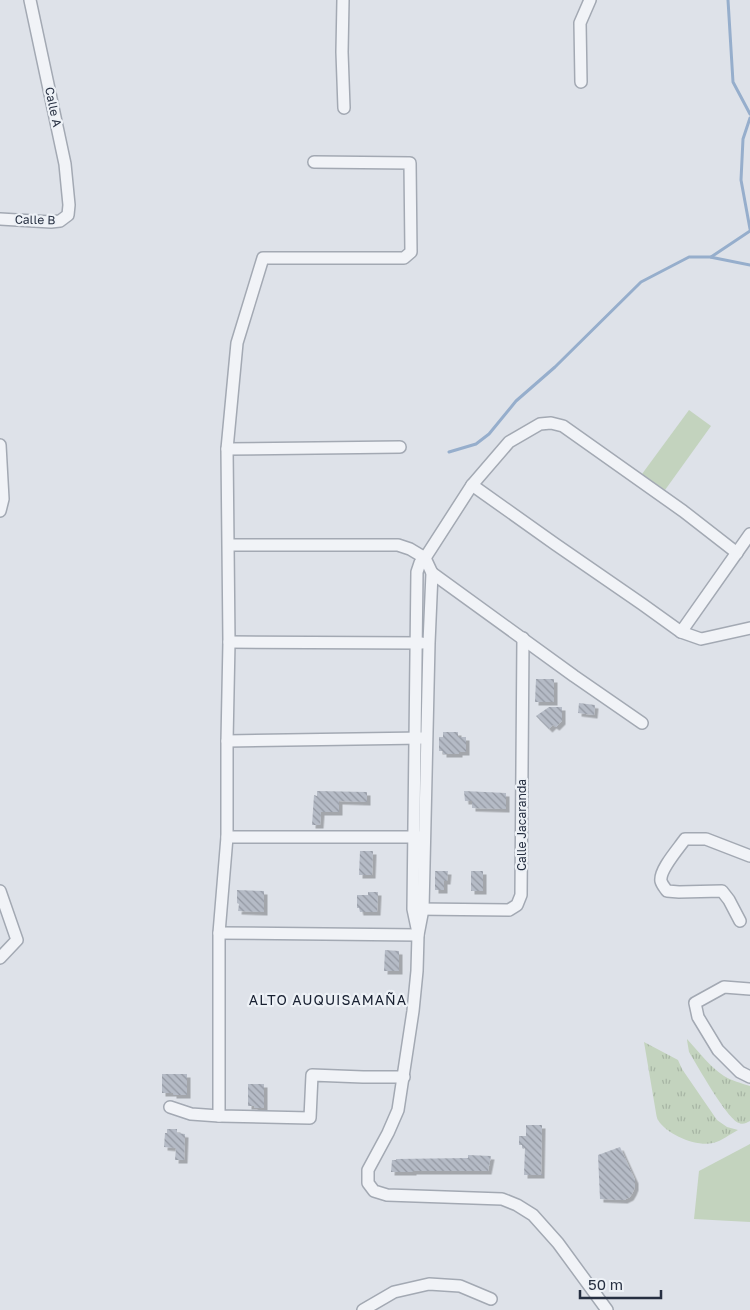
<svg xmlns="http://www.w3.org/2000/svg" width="750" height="1310" font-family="'Golos Text',sans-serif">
	<defs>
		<pattern id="park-tufts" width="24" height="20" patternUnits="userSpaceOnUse" patternTransform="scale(1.25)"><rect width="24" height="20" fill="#c3d3be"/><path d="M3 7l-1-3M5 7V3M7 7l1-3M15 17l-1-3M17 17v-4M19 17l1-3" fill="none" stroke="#a7b5a4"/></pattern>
		<pattern id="building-back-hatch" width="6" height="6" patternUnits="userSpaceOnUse" patternTransform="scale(1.25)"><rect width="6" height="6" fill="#b5bbc6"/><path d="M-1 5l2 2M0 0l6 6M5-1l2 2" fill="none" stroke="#9398a2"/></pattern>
		<filter id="shadow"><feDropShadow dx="3.5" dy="3.5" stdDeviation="0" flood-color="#0004"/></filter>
	</defs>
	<rect width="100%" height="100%" fill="#dee2e9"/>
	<g fill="#c3d3be">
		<path d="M689,410L711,426L665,490L642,474Z"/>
		<path d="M750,1144V1222L694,1219L699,1171Z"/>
	</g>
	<g fill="url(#park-tufts)">
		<path d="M687,1039C699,1052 710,1067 724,1076C732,1081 741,1083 750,1086V1121C746,1123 743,1125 739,1123C727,1119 697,1065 689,1052L687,1040Z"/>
		<path d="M644,1042L678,1060L682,1069L717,1120L727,1127L738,1130C730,1134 722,1141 713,1143C697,1147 667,1135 658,1120C657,1119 656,1113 656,1113Z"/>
	</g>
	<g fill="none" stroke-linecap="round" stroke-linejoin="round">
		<g stroke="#96aecc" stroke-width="3">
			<path d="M728,0L733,82L750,114"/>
			<path d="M750,118L743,139L741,180L750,229"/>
			<path d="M711,257L750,231"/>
			<path d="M449,452L476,444L489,434L516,401L555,367L641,282L689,257H710L750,265"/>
		</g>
	</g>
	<g fill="url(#building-back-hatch)" filter="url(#shadow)">
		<path d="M536,679H554V702H535Z"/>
		<path d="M579,703L595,705L594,715L578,713Z"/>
		<path d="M549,707H562V721L556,727L553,725L549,729L536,716Z"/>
		<path d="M443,732H458V737H466V752H459V754H443V751H439V737H443Z"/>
		<path d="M317,791L367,792V802L339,801V812H321L320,825H312L314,795L317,796Z"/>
		<path d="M464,791L506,793V809L472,808V801H465Z"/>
		<path d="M360,851H373L372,875H359Z"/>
		<path d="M435,871H448L447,881H444V890H435Z"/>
		<rect x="471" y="871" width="12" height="20"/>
		<path d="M237,890L264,891V912L238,911L239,904L237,903Z"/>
		<path d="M368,892H378L377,912H360L359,908H357V895H368Z"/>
		<path d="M385,950L399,951V971H384Z"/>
		<path d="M162,1074H187V1095H173V1093H162Z"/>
		<path d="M248,1084H264V1108H255L254,1106H248Z"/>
		<path d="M526,1125H542L541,1175H524L525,1148H522V1145H519V1136H526Z"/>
		<path d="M167,1129H177V1133L185,1134L184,1160H175L176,1148L164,1147L165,1133H167Z"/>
		<path d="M620,1147L635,1180V1187L633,1192L630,1197L624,1200L600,1199L598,1155Z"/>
		<path d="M468,1155L491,1156L488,1171H413V1172H391L392,1160H396V1159L468,1158Z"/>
	</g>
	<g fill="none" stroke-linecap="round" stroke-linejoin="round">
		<defs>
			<g id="street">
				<path d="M343,0L342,52L344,108"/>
				<path d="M581,82L580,23L590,0"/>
				<path d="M0,219L51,222L60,221L68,215L69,205L65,164L30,0"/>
				<path d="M0,445L3,499L0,511"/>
				<path d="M227,449L400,447"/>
				<path d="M472,485L555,544L642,604L681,632L701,639L750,628"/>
				<path d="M229,545H398L410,549L425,558L432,573L429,643L423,909L418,935L417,971L413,1011L398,1110L388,1133L368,1170V1183L374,1191L387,1195L502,1199L517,1205L533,1215L558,1243L607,1310"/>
				<path d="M432,573L574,676L642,723"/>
				<path d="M681,632L750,534"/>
				<path d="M229,642L422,643"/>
				<path d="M227,741L423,738"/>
				<path d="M227,837H421"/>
				<path d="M0,891L17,940L0,958"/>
				<path d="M416,909L509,910L517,905L521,895L523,638"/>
				<path d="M740,921L729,900L722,891L679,892L667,891C665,888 662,885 661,881C659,870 679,848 685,839H706L750,856"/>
				<path d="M417,928L413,909L417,572L420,563L425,558L472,485L509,442L540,424L551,423L563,426L683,511L737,553"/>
				<path d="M219,933L418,935"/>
				<path d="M750,989L724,987L695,1003L698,1017L718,1050L740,1072L750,1077"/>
				<path d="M170,1107L191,1114L219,1116L310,1118L312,1075L363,1077H404"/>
				<path d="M219,1116V933L227,837V741L229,642L227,449L237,343L263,258H404L411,252L410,163L314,162"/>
				<path d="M363,1310L394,1292L429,1284L460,1286L491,1299"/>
			</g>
		</defs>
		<use href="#street" stroke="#a3a9b3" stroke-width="14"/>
		<use href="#street" stroke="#f1f3f7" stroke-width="11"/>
	</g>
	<g text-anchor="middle" stroke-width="4.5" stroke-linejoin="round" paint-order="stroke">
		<g font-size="12" fill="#262f41" stroke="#edf1f6">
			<text transform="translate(53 107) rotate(78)" y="4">Calle A</text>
			<text transform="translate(35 220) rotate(1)" y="4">Calle B</text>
			<text transform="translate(522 825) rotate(-90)" y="4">Calle Jacaranda</text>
		</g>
		<g font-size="14" letter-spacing="1" fill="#182031" stroke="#edf1f6">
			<text x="328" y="1005">ALTO AUQUISAMAÑA</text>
		</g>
	</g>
	<path d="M580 1290v8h81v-8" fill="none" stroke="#262f41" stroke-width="2.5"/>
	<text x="588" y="1290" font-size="15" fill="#262f41" stroke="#edf1f6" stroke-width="4" paint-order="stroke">50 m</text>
</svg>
